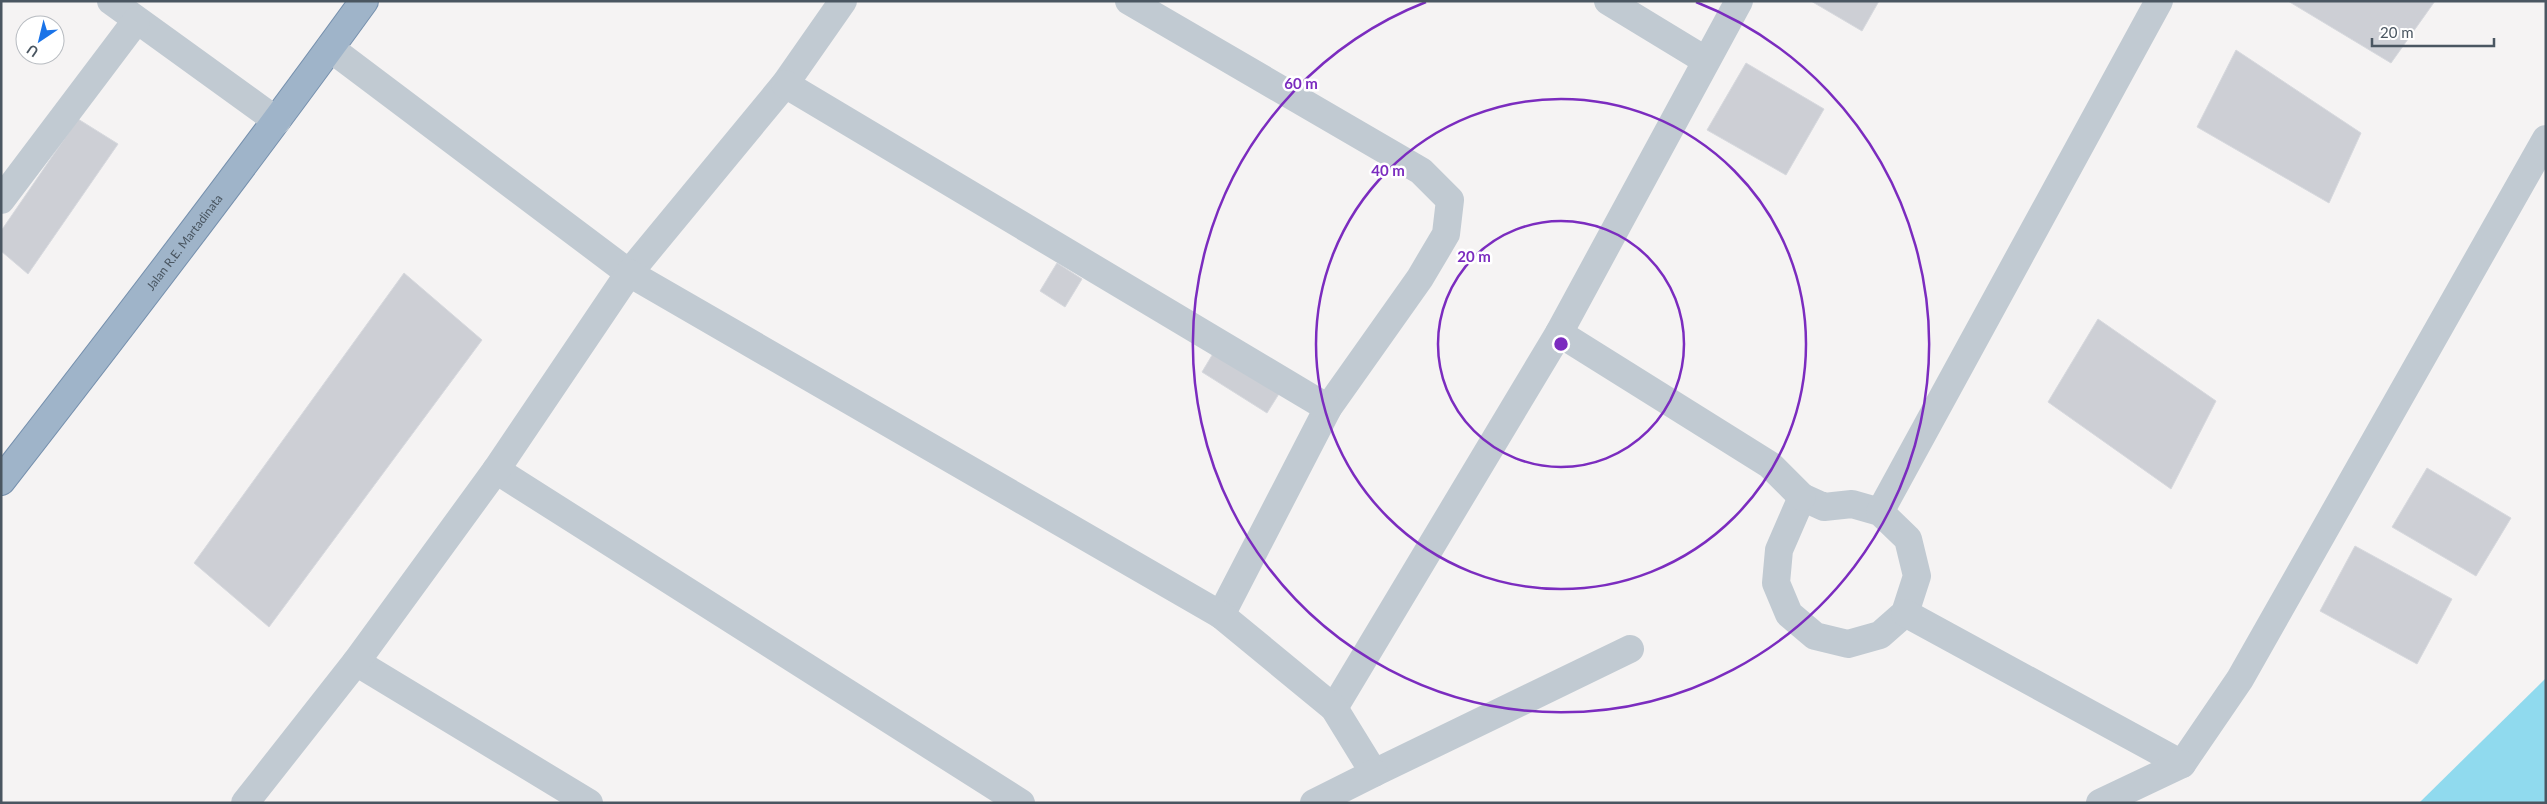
<svg xmlns="http://www.w3.org/2000/svg" width="2547" height="804" font-family="Lato,sans-serif">
	<rect width="100%" height="100%" fill="#f5f3f3"/>
	<path fill="#90daee" d="M2546,678V803H2419Z"/>
	<g fill="#cdcfd5" stroke="#d7d9de">
		<path d="M1811,1H1879L1862,31Z"/>
		<path d="M2288,1H2435L2391,63Z"/>
		<path d="M2236,50L2361,133L2329,203L2197,127Z"/>
		<path d="M1746,63L1824,109L1786,175L1707,130Z"/>
		<path d="M78,119L118,144L28,274L1,251V231Z"/>
		<path d="M1057,263L1082,279L1065,307L1040,291Z"/>
		<path d="M404,273L482,340L269,627L194,563Z"/>
		<path d="M2098,319L2216,401L2171,489L2048,402Z"/>
		<path d="M1217,347L1282,389L1267,413L1202,372Z"/>
		<path d="M2427,468L2511,518L2476,576L2392,527Z"/>
		<path d="M2355,546L2452,599L2417,664L2320,611Z"/>
	</g>
	<g fill="none" stroke-linecap="round" stroke-linejoin="round">
		<defs>
			<g id="trunk">
				<path id="s1" d="M1,481C124,323 246,164 364,1"/>
			</g>
		</defs>
		<use href="#trunk" stroke="#7690ad" stroke-width="30"/>
		<g stroke="#c1cad2" stroke-width="28">
			<path d="M111,1L277,121"/>
			<path d="M1129,1L1421,171L1450,200L1446,234L1420,278L1328,408L1221,615"/>
			<path d="M1608,1L1705,60"/>
			<path d="M330,48L629,273L785,84L843,1"/>
			<path d="M785,84L1328,408"/>
			<path d="M1,200L136,21"/>
			<path d="M1559,333L1739,1"/>
			<path d="M496,470L1021,803"/>
			<path d="M1802,497L1824,507L1852,504L1880,512L1908,539L1917,576L1905,613L1880,635L1848,644L1815,636L1789,614L1776,583L1779,550Z"/>
			<path d="M1880,512L2159,1"/>
			<path d="M1905,613L2182,764L2240,679L2546,139"/>
			<path d="M356,662L589,803"/>
			<path d="M1334,708L1559,333L1770,465L1802,497"/>
			<path d="M245,803L356,662L496,470L629,273L1221,615L1334,708L1374,773L1630,649"/>
			<path d="M1314,803L1374,773"/>
			<path d="M2100,803L2182,764"/>
		</g>
		<use href="#trunk" stroke="#9fb4c9" stroke-width="28"/>
	</g>
	<g fill="none" stroke="#7b2cbf" stroke-width="2.5">
		<circle cx="1561" cy="344" r="123"/>
		<circle cx="1561" cy="344" r="245"/>
		<path d="M1696 2A368 368 0 1 1 1426 2"/>
	</g>
	<g text-anchor="middle" stroke-width="5" stroke-linejoin="round" paint-order="stroke">
		<g font-size="12" fill="#4a5661" stroke="#fff">
			<text dy="4" stroke="none"><textPath href="#s1" startOffset="301">Jalan R.E. Martadinata</textPath></text>
		</g>
	</g>
	<circle cx="1561" cy="344" r="8" fill="#7b2cbf" stroke="#fff" stroke-width="2.5"/>
	<g font-size="15" text-anchor="middle" font-weight="bold" fill="#7b2cbf" stroke="#fff" stroke-width="5" stroke-linejoin="round" paint-order="stroke">
		<text x="1301" y="89">60 m</text>
		<text x="1388" y="176">40 m</text>
		<text x="1474" y="262">20 m</text>
	</g>
	<rect width="2547" height="804" fill="none" stroke="#4a5661" stroke-width="5"/>
	<g transform="translate(40 40) rotate(215)"><circle r="24" fill="#ffffff" stroke="#b7bbc0"/>
	<path d="M0-4L9 19L0 12L-9 19Z" fill="#1a73e8"/>
	<text y="-8" font-size="14" font-weight="bold" text-anchor="middle" fill="#4a5661">U</text>
	</g>
	<path d="M2372 38v8h122v-8" fill="none" stroke="#4a5661" stroke-width="2.5"/>
	<text x="2380" y="38" font-size="15" fill="#4a5661" stroke="#ffffff" stroke-width="4" paint-order="stroke">20 m</text>
</svg>
